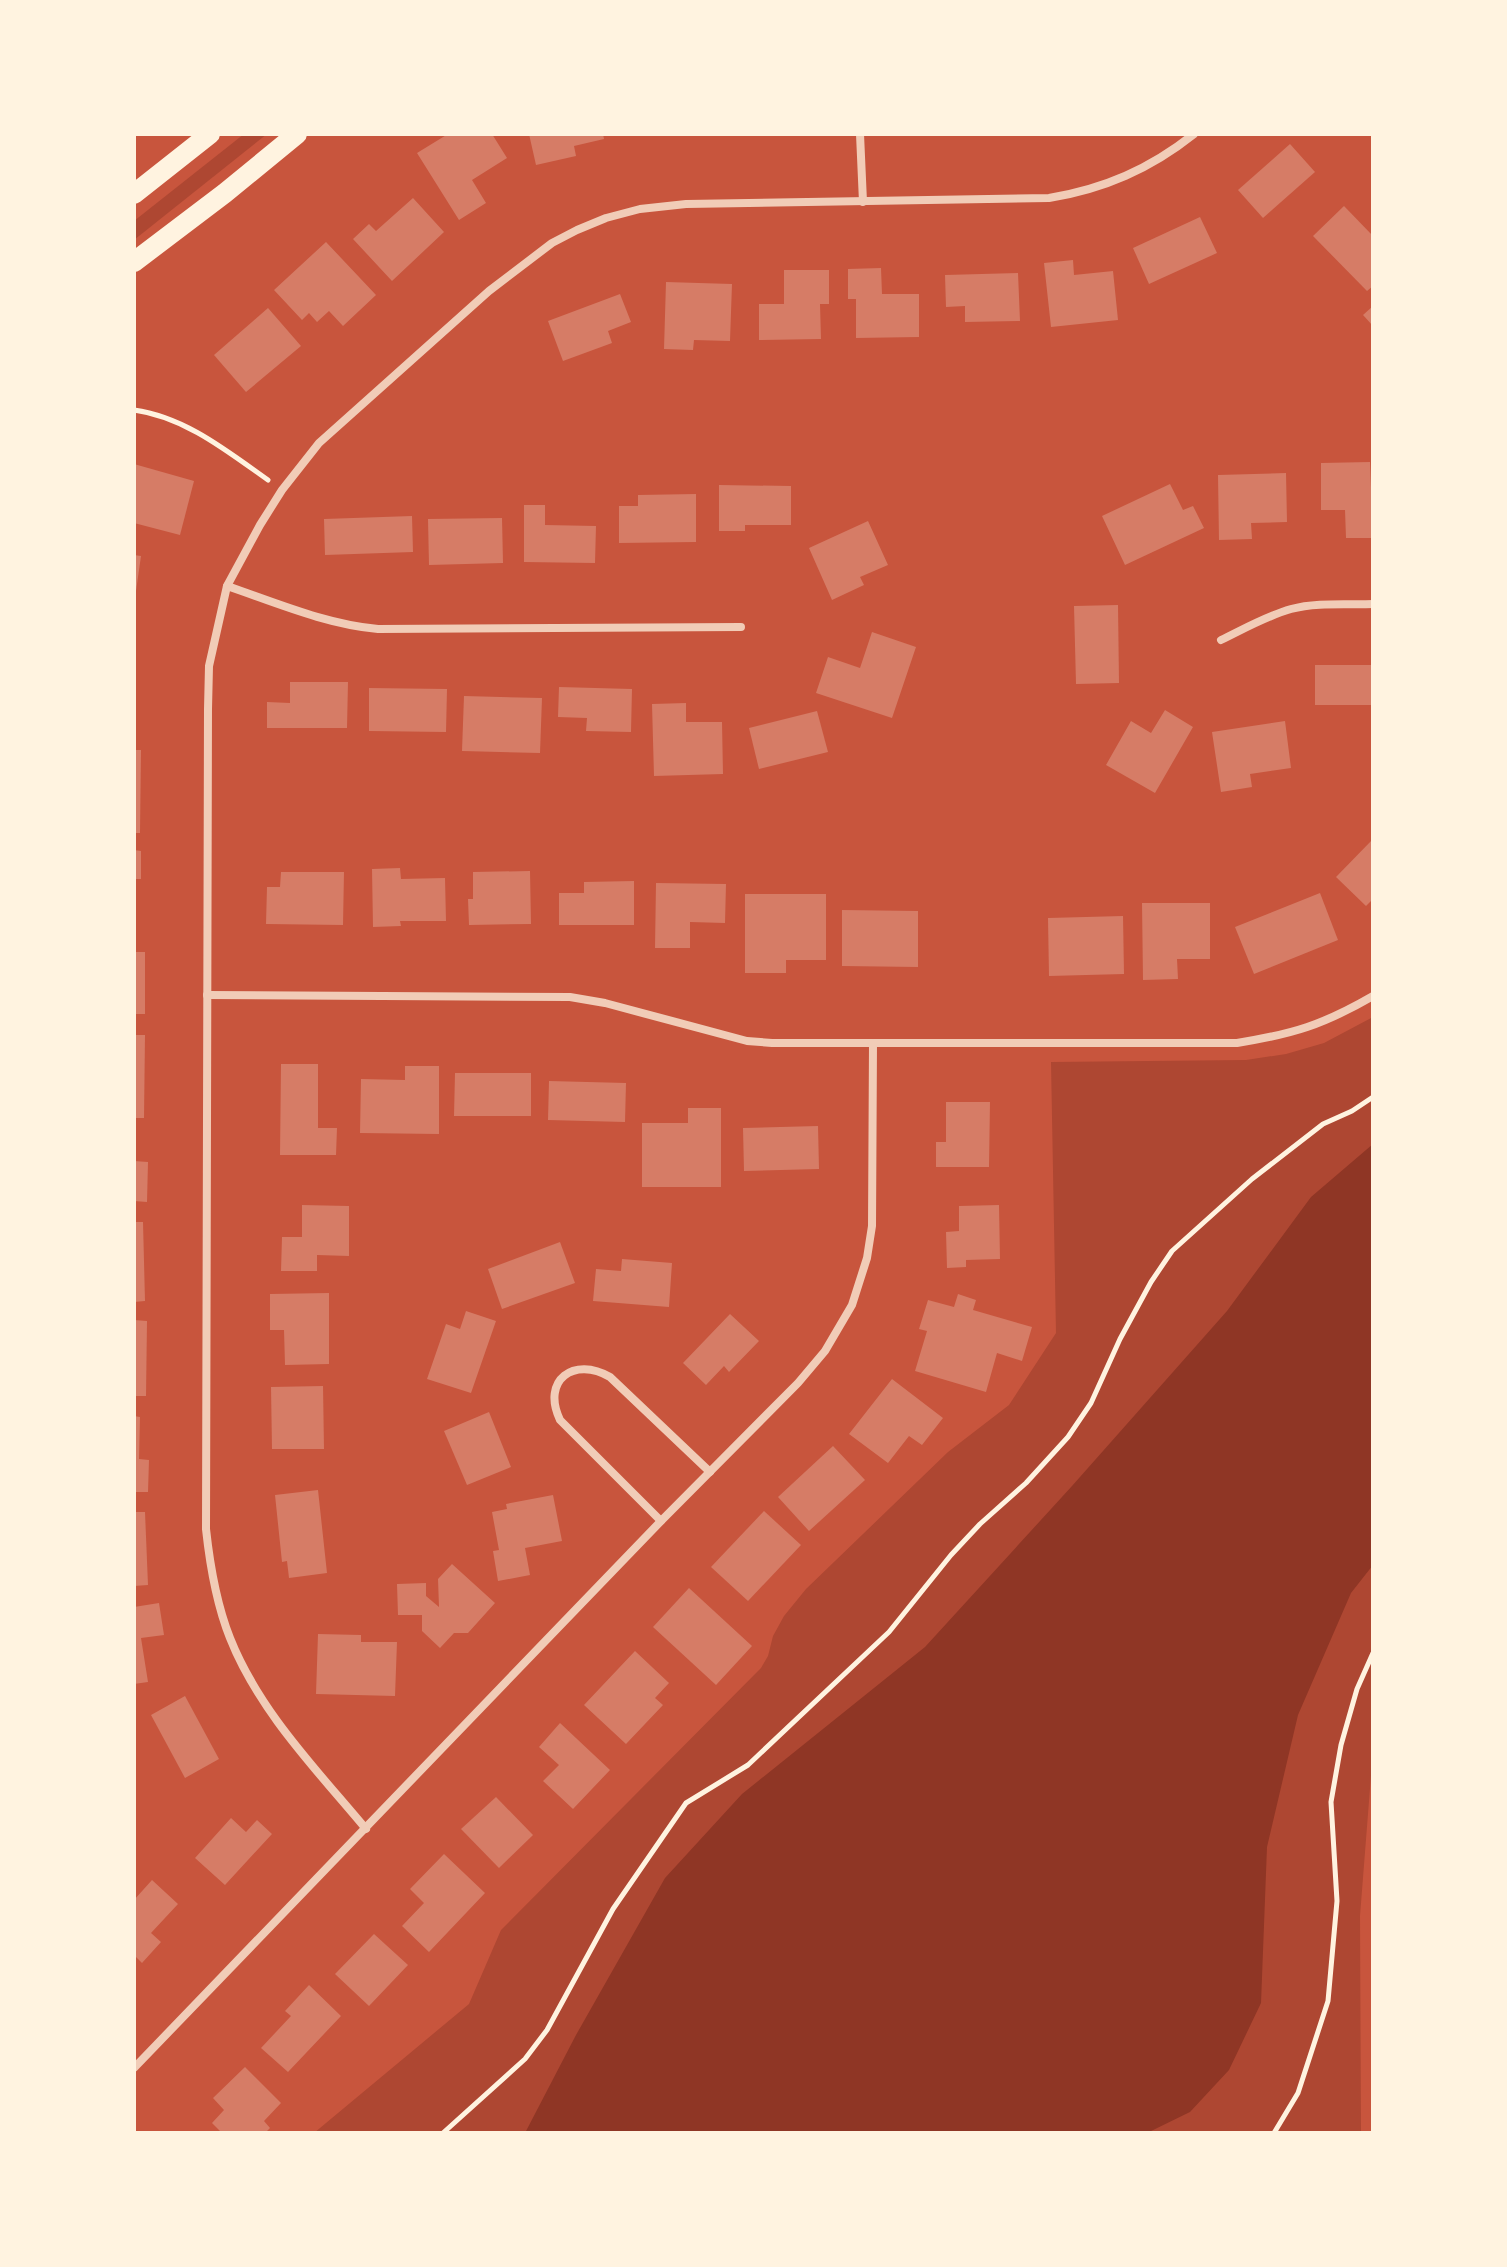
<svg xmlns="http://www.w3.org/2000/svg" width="1507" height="2267" font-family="'Crimson Pro',serif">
	<rect width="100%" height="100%" fill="#c8553d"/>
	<g fill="#ae4732">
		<path d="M244,134H267L134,240V221Z"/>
		<path d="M1373,1017V1750L1360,1916L1361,2133H314L469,2004L501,1930L761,1668L768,1656L773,1636L784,1616L806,1589L948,1452L1009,1405L1056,1333L1051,1062L1246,1060L1286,1054L1324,1043Z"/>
	</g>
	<path fill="#8f3625" d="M1373,1144V1565L1351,1593L1298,1715L1267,1847L1261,2003L1229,2070L1190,2112L1147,2133H525L576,2035L665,1878L742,1794L925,1647L1072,1486L1227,1311L1311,1197Z"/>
	<g fill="#d67c66">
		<path d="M448,134H492L507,158L472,180L486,203L459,220L417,153Z"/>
		<path d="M529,134H603L604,139L574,146L576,156L536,165Z"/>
		<path d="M1290,144L1315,172L1263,218L1238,190Z"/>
		<path d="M413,198L444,232L392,281L353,239L369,224L376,231Z"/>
		<path d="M1344,206L1373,236V286L1367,291L1313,236Z"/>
		<path d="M1200,217L1217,253L1149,284L1133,248Z"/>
		<path d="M326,242L376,295L343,326L329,311L317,322L309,313L302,320L274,290Z"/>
		<path d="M1073,260L1074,275L1113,271L1118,320L1051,327L1044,263Z"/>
		<path d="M881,268L882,294H919V337L856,338V299H848V269Z"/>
		<path d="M784,270H829V304H820L821,339L759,340V304H784Z"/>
		<path d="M1018,273L1020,321L965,322V306L946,307L945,275Z"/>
		<path d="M666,282L732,284L730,341L694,340L693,350L664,349Z"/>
		<path d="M620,294L631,322L608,331L612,343L563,361L548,321Z"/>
		<path d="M1373,306V326L1363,315Z"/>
		<path d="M268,308L301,346L246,392L214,355Z"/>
		<path d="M1370,462L1373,538H1346L1345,510H1321V463Z"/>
		<path d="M134,464L194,481L180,535L134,523Z"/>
		<path d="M1286,473L1287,522L1251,523L1252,539L1219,540L1218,475Z"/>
		<path d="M1170,484L1183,510L1193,506L1204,528L1125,565L1102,516Z"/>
		<path d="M719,485L791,486V525H745V531H719Z"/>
		<path d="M696,494V542L619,543V506H638V495Z"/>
		<path d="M524,505H545V525L596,526L595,563L524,562Z"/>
		<path d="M412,516L413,552L325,555L324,519Z"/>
		<path d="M502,518L503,563L429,565L428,519Z"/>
		<path d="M868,521L888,565L860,577L864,585L832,600L809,548Z"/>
		<path d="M134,555L141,556L136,591H134Z"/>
		<path d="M1118,605L1119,683L1076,684L1074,606Z"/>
		<path d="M872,632L916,647L892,718L816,693L828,657L860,668Z"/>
		<rect x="1315" y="665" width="58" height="40"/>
		<path d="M290,682H348L347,728H267V702L290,703Z"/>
		<path d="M559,687L632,689L631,732L586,731L587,718L558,717Z"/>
		<path d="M369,688L447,689L446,732L369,731Z"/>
		<path d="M464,696L542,698L540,753L462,751Z"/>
		<path d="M686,703V722H722L723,774L654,776L652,704Z"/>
		<path d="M1165,710L1193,727L1155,793L1106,765L1131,721L1151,733Z"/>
		<path d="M817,711L828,752L759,769L749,728Z"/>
		<path d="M1285,721L1291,768L1250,774L1252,787L1221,792L1212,732Z"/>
		<path d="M134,750H141L140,833H134Z"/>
		<path d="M1373,839V899L1366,906L1336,877Z"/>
		<path d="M134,850L141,851V879H134Z"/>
		<path d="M400,868L401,879L445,878L446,921H400L401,926L373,927L372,869Z"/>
		<path d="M530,871L531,924L469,925L468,899H473V872Z"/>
		<path d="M281,872H344L343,925L266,924L267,887H280Z"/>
		<path d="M634,881V925H559V893H584V882Z"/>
		<path d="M656,883L726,884L725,923L690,922V948H655Z"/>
		<path d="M1320,893L1338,940L1254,974L1235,927Z"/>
		<path d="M745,894H826V960H786V973H745Z"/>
		<path d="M1142,903H1210V959H1177L1178,979L1143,980Z"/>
		<path d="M842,910L918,911V967L842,966Z"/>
		<path d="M1123,916L1124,974L1049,976L1048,918Z"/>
		<rect x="134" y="952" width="11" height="62"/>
		<path d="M134,1035H145L144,1118H134Z"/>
		<path d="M281,1064H318V1128H337L336,1155H280Z"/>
		<path d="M405,1066H439V1134L360,1133L361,1079L405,1080Z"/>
		<path d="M455,1073H531V1116H454Z"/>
		<path d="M549,1081L626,1083L625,1122L548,1120Z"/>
		<path d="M946,1102H990L989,1167H936V1142H946Z"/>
		<path d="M688,1108H721V1187H642V1123H688Z"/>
		<path d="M818,1126L819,1169L744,1171L743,1128Z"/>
		<path d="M134,1161L148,1162L147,1202L134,1201Z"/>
		<path d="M302,1205L349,1206V1256L317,1255V1271H281L282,1237H302Z"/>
		<path d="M999,1205L1000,1259L966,1260V1267L947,1268L946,1232L959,1231V1206Z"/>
		<path d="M134,1222H143L145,1301L134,1302Z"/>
		<path d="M560,1242L575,1283L502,1309L488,1269Z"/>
		<path d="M622,1259L672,1263L669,1307L593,1301L596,1269L621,1271Z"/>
		<path d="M329,1293V1364L285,1365L284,1330H270V1294Z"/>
		<path d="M958,1294L976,1300L973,1310L1032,1327L1022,1361L997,1353L986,1392L915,1371L927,1331L919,1329L928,1300L954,1307Z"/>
		<path d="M466,1311L496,1321L471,1393L427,1379L446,1324L460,1329Z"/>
		<path d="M730,1314L759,1341L729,1372L724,1366L706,1385L683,1363Z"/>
		<path d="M134,1320L147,1321L146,1396H134Z"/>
		<path d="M892,1379L943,1418L922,1445L909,1436L888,1463L849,1434Z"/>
		<path d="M323,1386L324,1449H272L271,1387Z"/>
		<path d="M489,1412L511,1467L467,1485L444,1431Z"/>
		<path d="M134,1416L140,1417L139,1459L149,1460L148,1492H134Z"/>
		<path d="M833,1446L865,1480L809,1531L778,1497Z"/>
		<path d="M318,1490L327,1573L289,1578L287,1561L282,1562L275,1495Z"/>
		<path d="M553,1495L562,1541L525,1548L530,1575L498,1581L493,1551L499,1550L492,1512L507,1509L506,1504Z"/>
		<path d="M764,1511L801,1545L748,1601L711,1567Z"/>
		<path d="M134,1512H145L148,1585L134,1586Z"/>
		<path d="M452,1564L495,1603L468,1633H454L440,1648L422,1631V1615H398L397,1584L426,1583V1596L439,1607L438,1579Z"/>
		<path d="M689,1588L752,1646L716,1685L653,1627Z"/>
		<path d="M159,1603L164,1635L141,1638L148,1682L134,1684V1607Z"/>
		<path d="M318,1634L361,1635V1642H397L395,1696L316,1694Z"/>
		<path d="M635,1651L669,1683L655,1698L663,1705L626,1744L584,1705Z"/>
		<path d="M185,1696L219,1759L185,1778L151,1715Z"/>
		<path d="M560,1723L610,1770L573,1809L543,1781L559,1765L539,1747Z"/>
		<path d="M496,1797L533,1835L499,1868L461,1829Z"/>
		<path d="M231,1818L246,1832L257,1820L272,1834L225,1885L195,1858Z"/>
		<path d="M444,1854L485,1893L429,1952L402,1926L424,1903L410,1889Z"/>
		<path d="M152,1880L178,1904L151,1933L161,1942L142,1963L134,1955V1900Z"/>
		<path d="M374,1934L408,1965L369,2006L335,1974Z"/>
		<path d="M309,1985L341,2016L288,2072L261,2048L291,2016L285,2011Z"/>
		<path d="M245,2067L281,2103L264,2121L270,2128L265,2133H222L212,2123L224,2110L213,2098Z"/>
	</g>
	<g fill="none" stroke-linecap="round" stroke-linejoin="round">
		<g stroke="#fff3e0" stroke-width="5">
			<path d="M134,410C185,417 227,451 268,480"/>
			<path d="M443,2133L525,2059L547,2030L613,1909L686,1803L748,1765L889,1632L951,1555L980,1524L1026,1483L1068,1437L1091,1403L1120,1339L1151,1282L1172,1251L1252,1179L1323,1124L1352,1111L1373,1097"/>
			<path d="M1274,2133L1298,2093L1328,2001L1337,1901L1331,1802L1341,1745L1357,1689L1373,1653"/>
		</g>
		<g stroke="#f1ccb7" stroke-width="8">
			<path d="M860,134L863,202"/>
			<path d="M227,586C277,603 325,624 378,629L741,627"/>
			<path d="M1221,640C1244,629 1266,616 1291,609C1317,602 1346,605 1373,604"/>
			<path d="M207,995L570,997L605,1003L747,1041L772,1043H1237C1293,1034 1323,1025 1373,996"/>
			<path d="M661,1521L560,1420C541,1380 574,1356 610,1377L710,1472"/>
			<path d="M366,1829C316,1769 259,1711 230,1638C216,1603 210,1566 206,1529L208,709L209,666L227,586L260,525L282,490L319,443L489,291L552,243L577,230L606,218L640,209L686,204L1049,198C1104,189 1150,169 1194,134"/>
			<path d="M134,2068L661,1521L798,1383L825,1351L852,1305L867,1258L872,1226L873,1043"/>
		</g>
		<g stroke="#fff3e0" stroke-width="20">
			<path d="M134,194L210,134"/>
			<path d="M134,262L225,193L297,134"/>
		</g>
	</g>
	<rect width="1507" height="2267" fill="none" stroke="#fff3e0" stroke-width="272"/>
</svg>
